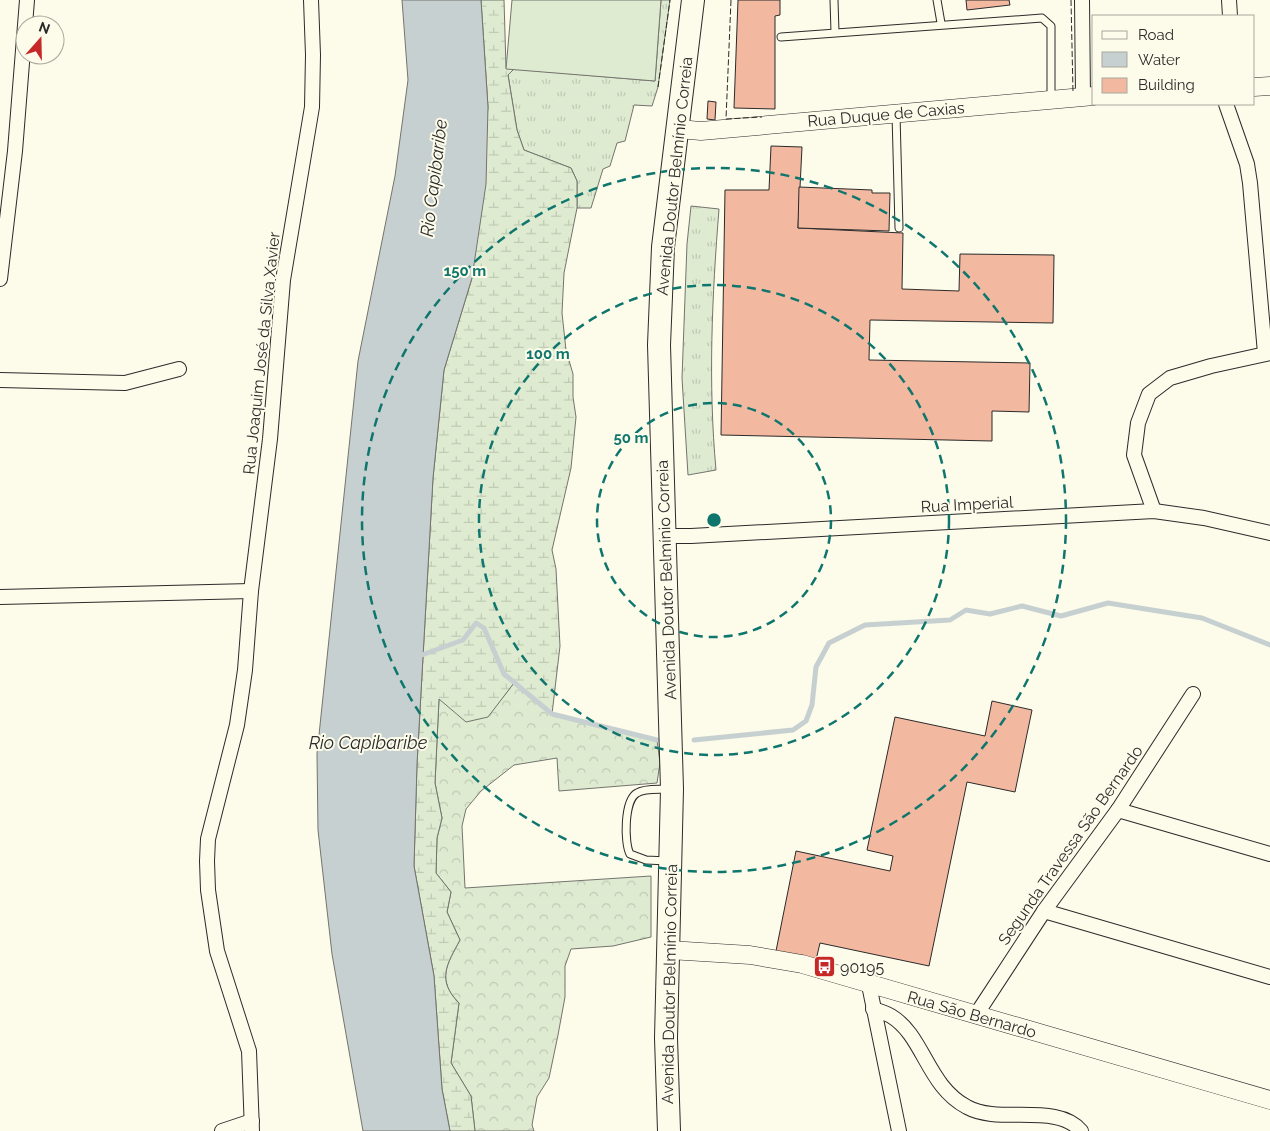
<svg xmlns="http://www.w3.org/2000/svg" width="1270" height="1131" font-family="Raleway,sans-serif">
	<defs>
		<pattern id="grass-tufts" width="24" height="20" patternUnits="userSpaceOnUse" patternTransform="scale(1.25)"><rect width="24" height="20" fill="#deebd1"/><path d="M3 7l-1-3M5 7V3M7 7l1-3M15 17l-1-3M17 17v-4M19 17l1-3" fill="none" stroke="#bfcab4"/></pattern>
		<pattern id="forest-crowns" width="20" height="18" patternUnits="userSpaceOnUse" patternTransform="scale(1.25)"><rect width="20" height="18" fill="#deebd1"/><path d="M2 6a3 3 0 1 1 6 0M12 15a3 3 0 1 1 6 0" fill="none" stroke="#bfcab4"/></pattern>
		<pattern id="wetland-marsh" width="20" height="14" patternUnits="userSpaceOnUse" patternTransform="scale(1.25)"><rect width="20" height="14" fill="#deebd1"/><path d="M1 5h8M5 5V1M11 12h8M15 12V8" fill="none" stroke="#bfcab4"/></pattern>
	</defs>
	<rect width="100%" height="100%" fill="#fdfbea"/>
	<g fill="url(#grass-tufts)" stroke="#74746e">
		<path d="M661,0H670L658,87L652,106L634,105L625,141L617,143L610,166L603,169L591,208H577V181L571,168L524,150L517,130L508,75L514,69L655,81Z"/>
		<path d="M691,206L719,209C712,296 708,383 716,470L688,475L682,378L687,244Z"/>
	</g>
	<path fill="url(#forest-crowns)" stroke="#74746e" d="M514,683L552,714L657,740L660,763L657,783L559,791L557,758L514,765L481,791L466,809L462,826L465,888L651,876V937L613,946L571,949L565,966V997L558,1035L549,1078L537,1097L532,1125L534,1131H475L471,1096L451,1063L459,1003C436,980 447,964 460,940L447,912L451,892L436,873L437,838L442,818L435,783L439,699L488,716Z"/>
	<path fill="url(#wetland-marsh)" stroke="#74746e" d="M481,0H504L506,68L514,69L508,75L517,130L524,150L571,168L577,181V208L564,273L562,313L566,350L573,374V397L576,417L571,468L552,550L556,569L560,646L552,714L514,683L488,717L466,722L439,699L435,783L442,818L437,838L436,873L451,892L447,912L460,940C447,964 436,980 459,1003L451,1063L471,1096L475,1131H450L442,1089L434,976L414,866L417,764L433,478L444,370L472,278L488,107Z"/>
	<path fill="#deebd1" stroke="#74746e" d="M512,0H661L655,81L506,69Z"/>
	<path fill="#c7d0d0" stroke="#74746e" d="M402,0H481L488,107L486,184L472,278L444,370L433,478L417,764L414,866L434,976L442,1089L450,1131H363L332,954L318,830L317,754L358,361L395,176L408,80Z"/>
	<g fill="none" stroke-linecap="round" stroke-linejoin="round">
		<g stroke="#c7d0d0" stroke-width="5">
			<path d="M419,656L463,640L476,623L484,628L504,674L552,714L657,740"/>
			<path d="M694,740L793,730L806,721L812,705L816,667L829,643L865,625L950,620L966,610L990,614L1022,606L1061,616L1108,603L1202,618L1270,645"/>
		</g>
	</g>
	<g fill="#f2b8a0" stroke="#2b2b2b">
		<path d="M738,0H780V15L775,16V109L734,108Z"/>
		<path d="M966,0H1009L1010,5L967,10Z"/>
		<path d="M708,101L716,102L715,120L707,119Z"/>
		<path d="M771,146L802,147L798,228L903,233L902,289L959,291L960,254L1054,255L1053,323L870,320L869,360L1030,363L1029,412L992,411V441L721,435L725,190H769Z"/>
		<path d="M799,187L872,190V193H890L889,231L798,228Z"/>
		<path d="M992,701L1032,710L1015,792L967,782L929,966L820,943L816,960L776,951L796,851L890,871L893,856L867,850L895,717L985,736Z"/>
	</g>
	<g fill="none" stroke-linecap="round" stroke-linejoin="round">
		<defs>
			<g id="service">
				<path d="M834,0L835,32"/>
				<path d="M937,0L941,23"/>
				<path d="M781,37L1042,18L1051,26V100"/>
				<path d="M896,114L899,228"/>
				<path d="M668,861L646,860L630,854C624,843 624,800 637,793C645,788 660,790 669,789"/>
			</g>
			<g id="minor">
				<path d="M1082,0L1083,96"/>
				<path d="M1229,0L1230,16"/>
				<path d="M1226,104L1247,164L1250,183L1265,353"/>
				<path d="M0,279L15,151L27,0"/>
				<path d="M0,380L125,383L179,369"/>
				<path d="M1154,511L1134,455L1138,423L1149,394L1170,378L1211,366L1270,353"/>
				<path d="M664,536H691L1154,511L1204,518L1270,533"/>
				<path d="M0,597L251,591"/>
				<path d="M1118,810L1270,854"/>
				<path d="M1044,911L1270,977"/>
				<path d="M869,985L899,1131"/>
				<path d="M873,1009C879,1011 886,1013 891,1016C924,1036 927,1086 967,1107C999,1125 1057,1102 1081,1131"/>
				<path d="M976,1015L1044,911L1118,810L1193,694"/>
				<path d="M222,1131L252,1121"/>
				<path d="M252,1131L249,1051L217,951L208,890L207,861L208,839L237,725L245,670L251,591L270,439L283,280L312,107L313,55L311,0"/>
			</g>
			<g id="tertiary">
				<path d="M1254,87L1270,86"/>
				<path d="M678,129L701,131L1094,96"/>
				<path d="M669,950L750,955L802,964L1270,1100"/>
			</g>
			<path id="primary" d="M669,1131L666,1038L672,789L659,345L663,247L693,0"/>
		</defs>
		<use href="#service" stroke="#2b2b2b" stroke-width="9"/>
		<use href="#minor" stroke="#2b2b2b" stroke-width="16"/>
		<use href="#tertiary" stroke="#2b2b2b" stroke-width="19"/>
		<use href="#primary" stroke="#2b2b2b" stroke-width="24"/>
		<use href="#service" stroke="#fdfbea" stroke-width="7"/>
		<use href="#minor" stroke="#fdfbea" stroke-width="14"/>
		<use href="#tertiary" stroke="#fdfbea" stroke-width="18"/>
		<use href="#primary" stroke="#fdfbea" stroke-width="22"/>
		<g stroke="#2b2b2b" stroke-width="1" stroke-dasharray="6 2.5" stroke-linecap="butt">
			<path d="M731,0L726,119L762,117"/>
			<path d="M1071,0L1073,92"/>
			<path d="M658,87L670,0"/>
		</g>
	</g>
	<g fill="none" stroke="#0f766e" stroke-width="2.5" stroke-dasharray="9 6">
		<circle cx="714" cy="520" r="117"/>
		<circle cx="714" cy="520" r="235"/>
		<circle cx="714" cy="520" r="352"/>
	</g>
	<defs>
		<symbol id="bus-square" viewBox="-11 -11 22 22"><rect x="-9" y="-9" width="18" height="18" rx="4" fill="#c62828" stroke="#fdfbea"/><path d="M-5-6H5V4H4V6H2V4H-2V6H-4V4H-5ZM-3.5-4V0h7V-4ZM-3.5 1.2v1.5H-2V1.2ZM2 1.2v1.5H3.5V1.2Z" fill="#fff"/></symbol>
	</defs>
	<g fill-rule="evenodd">
		<use href="#bus-square" x="812" y="954" width="25" height="25"/>
	</g>
	<g text-anchor="middle" stroke-width="4" stroke-linejoin="round" paint-order="stroke">
		<g font-size="16" fill="#2b2b2b" stroke="#fdfbea">
			<text transform="translate(886 114) rotate(-5)" y="6">Rua Duque de Caxias</text>
			<text transform="translate(674 176) rotate(-84)" y="6">Avenida Doutor Belmínio Correia</text>
			<text transform="translate(261 353) rotate(-84)" y="6">Rua Joaquim José da Silva Xavier</text>
			<text transform="translate(967 504) rotate(-3)" y="6">Rua Imperial</text>
			<text transform="translate(666 580) rotate(-92)" y="6">Avenida Doutor Belmínio Correia</text>
			<text transform="translate(1070 845) rotate(-55)" y="6">Segunda Travessa São Bernardo</text>
			<text transform="translate(669 984) rotate(-89)" y="6">Avenida Doutor Belmínio Correia</text>
			<text transform="translate(972 1014) rotate(16)" y="6">Rua São Bernardo</text>
		</g>
		<g font-size="16" fill="#2b2b2b" stroke="#fdfbea" text-anchor="start">
			<text x="840" y="973">90195</text>
		</g>
		<g font-size="18" font-style="italic" fill="#2b2b2b" stroke="#fdfbea">
			<text transform="translate(434 178) rotate(-83)" y="6">Rio Capibaribe</text>
			<text x="368" y="749">Rio Capibaribe</text>
		</g>
	</g>
	<circle cx="714" cy="520" r="8" fill="#0f766e" stroke="#fdfbea" stroke-width="2.5"/>
	<g font-size="15" text-anchor="middle" font-weight="bold" fill="#0f766e" stroke="#fdfbea" stroke-width="4" stroke-linejoin="round" paint-order="stroke">
		<text x="465" y="276">150 m</text>
		<text x="548" y="359">100 m</text>
		<text x="631" y="443">50 m</text>
	</g>
	<rect x="1092" y="15" width="162" height="90" fill="#fdfbea" stroke="#a9a89e"/>
	<rect x="1102" y="31" width="25" height="8" fill="#fdfbea" stroke="#a9a89e"/>
	<text x="1138" y="40" font-size="15" fill="#2b2b2b">Road</text>
	<rect x="1102" y="52" width="25" height="15" fill="#c7d0d0" stroke="#a9a89e"/>
	<text x="1138" y="65" font-size="15" fill="#2b2b2b">Water</text>
	<rect x="1102" y="78" width="25" height="15" fill="#f2b8a0" stroke="#a9a89e"/>
	<text x="1138" y="90" font-size="15" fill="#2b2b2b">Building</text>
	<g transform="translate(40 40) rotate(20)"><circle r="24" fill="#fdfbea" stroke="#a9a89e"/>
	<path d="M0-4L9 19L0 12L-9 19Z" fill="#c62828"/>
	<text y="-8" font-size="14" font-weight="bold" text-anchor="middle" fill="#2b2b2b">N</text>
	</g>
</svg>
